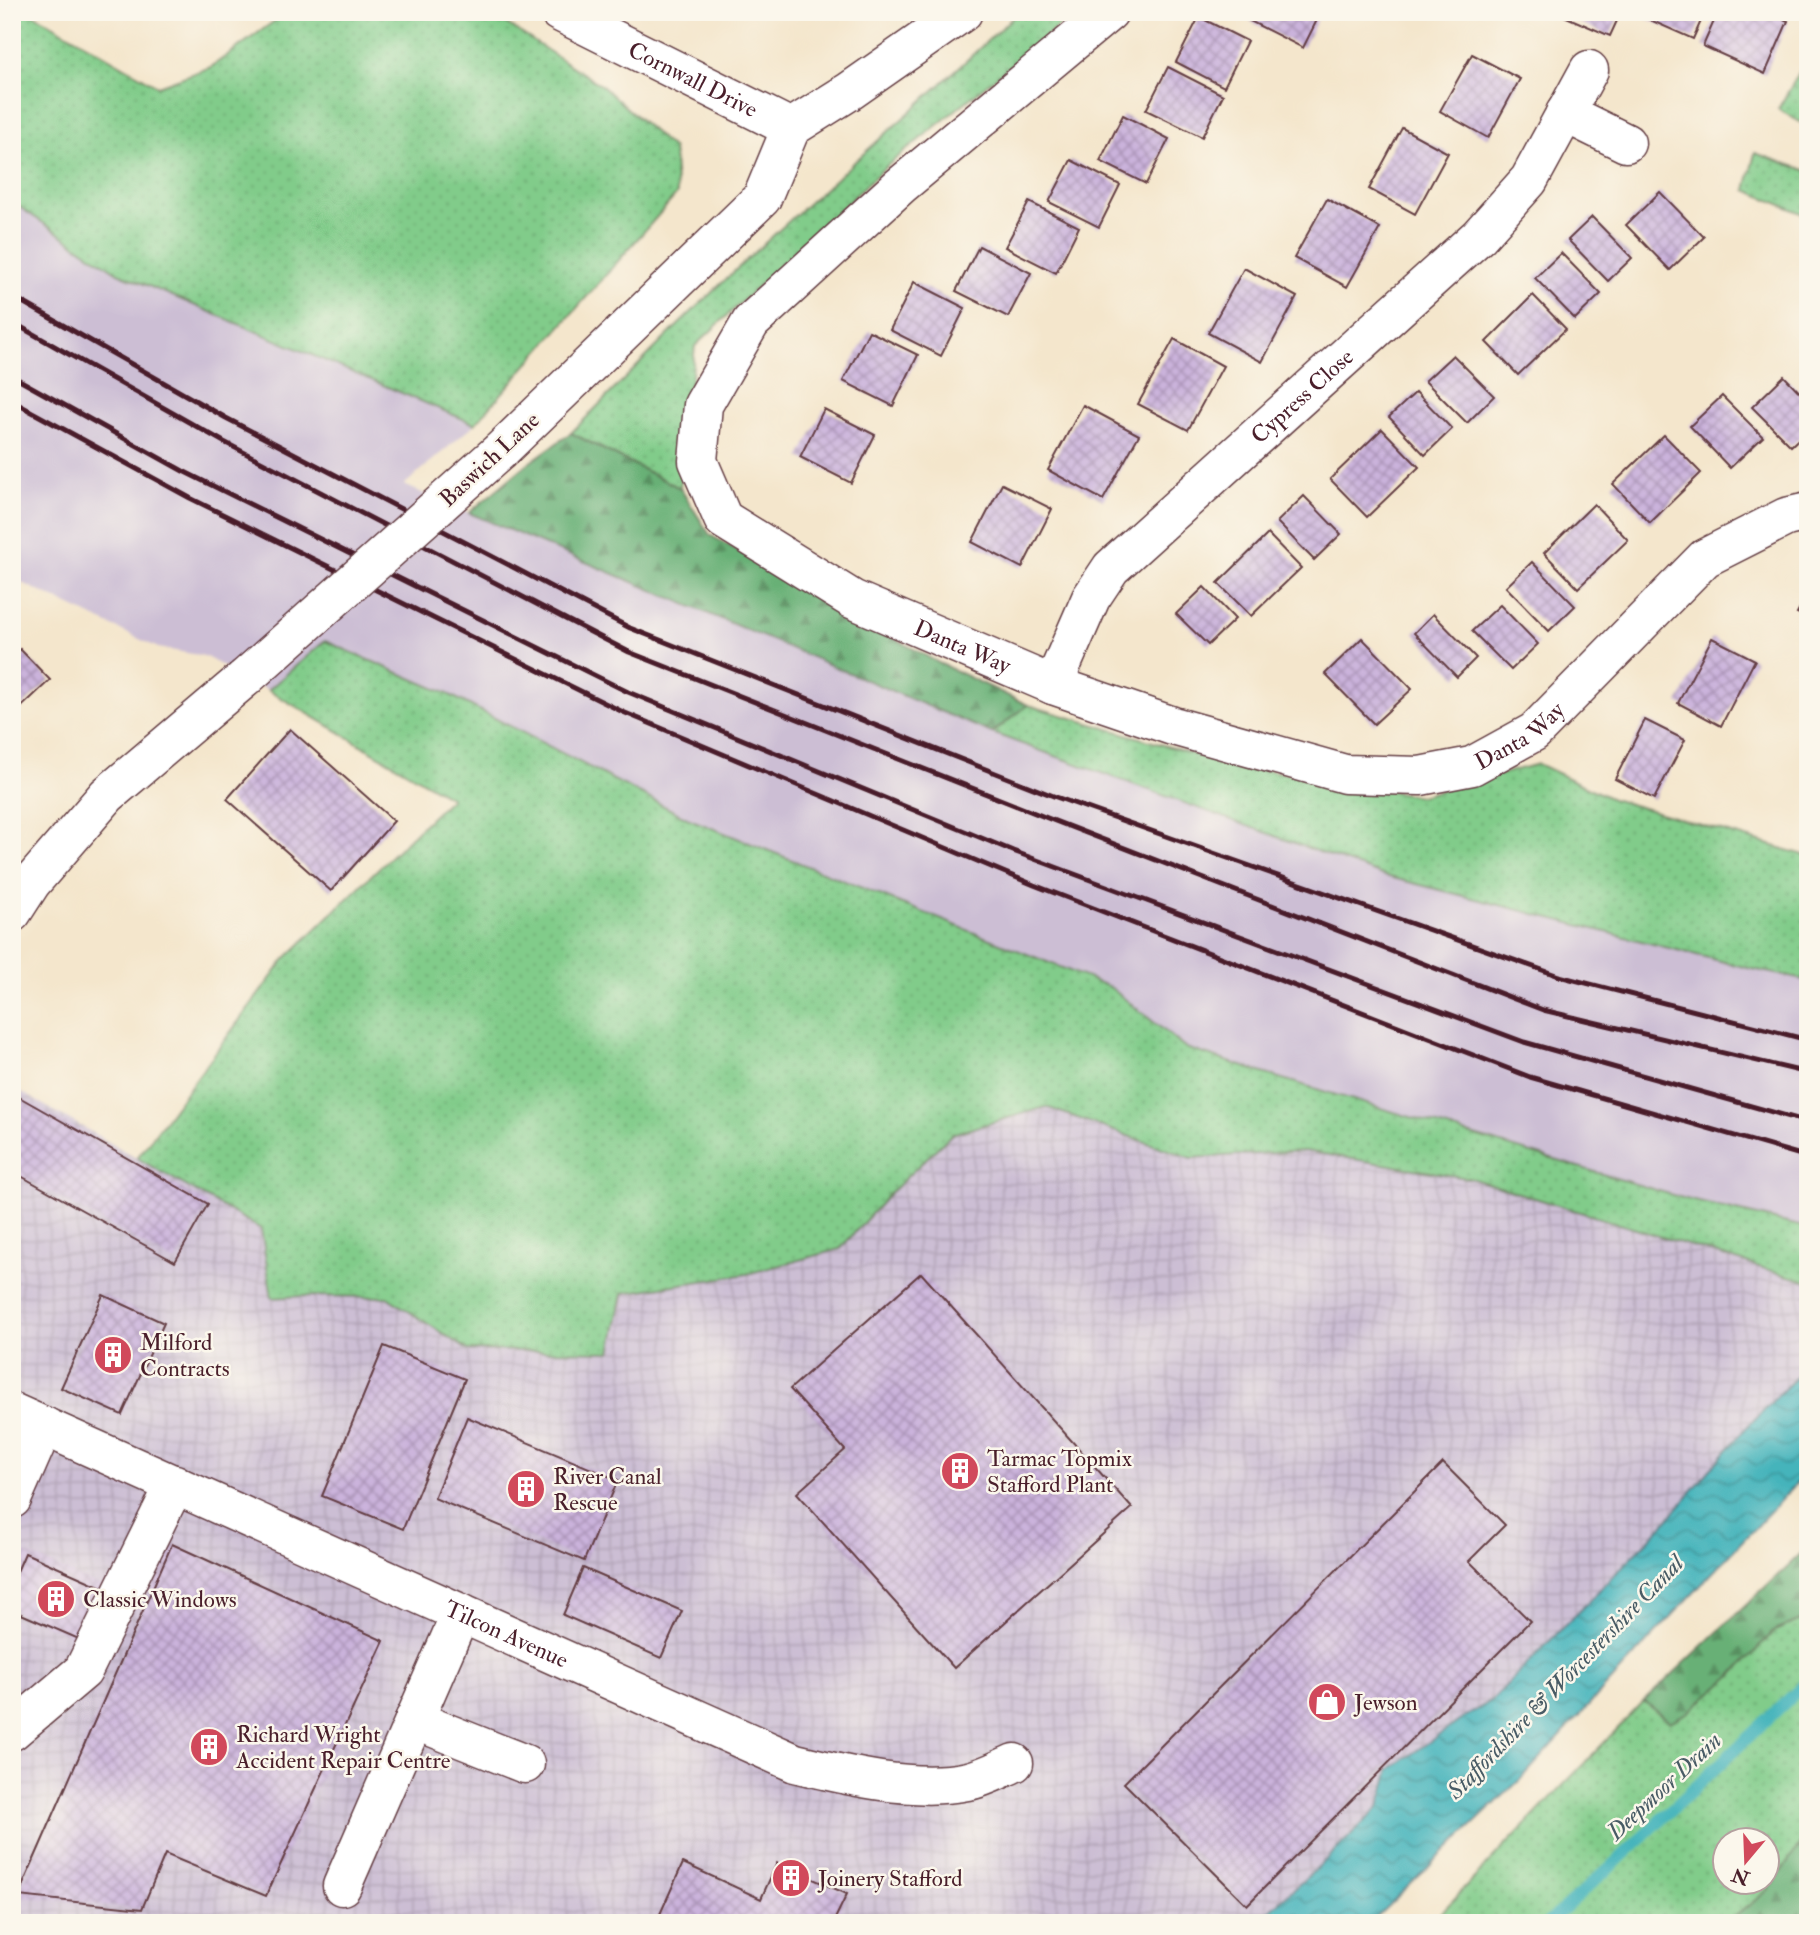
<svg xmlns="http://www.w3.org/2000/svg" width="1820" height="1935" font-family="'IM FELL Double Pica',serif">
	<defs>
		<pattern id="industrial-grid" width="8" height="8" patternUnits="userSpaceOnUse" patternTransform="scale(1.75)"><rect width="8" height="8" fill="#ccbed4"/><path d="M0 4h8M4 0v8" fill="none" stroke="#b1a3b6"/></pattern>
		<pattern id="green-dots" width="8" height="8" patternUnits="userSpaceOnUse" patternTransform="scale(1.75)"><rect width="8" height="8" fill="#81cc8a"/><path d="M2 2h.1M6 6h.1" fill="none" stroke="#71af77" stroke-width="1.8" stroke-linecap="round"/></pattern>
		<pattern id="forest-firs" width="22" height="20" patternUnits="userSpaceOnUse" patternTransform="scale(1.75)"><rect width="22" height="20" fill="#68b076"/><path d="M5 1l3.5 6h-7zM16 11l3.5 6h-7z" fill="#588f61"/></pattern>
		<pattern id="water-waves" width="16" height="10" patternUnits="userSpaceOnUse" patternTransform="scale(1.75)"><rect width="16" height="10" fill="#44b4bb"/><path d="M0 5q4-4 8 0t8 0" fill="none" stroke="#3b9298"/></pattern>
		<pattern id="building-cross-hatch" width="8" height="8" patternUnits="userSpaceOnUse" patternTransform="scale(1.75)"><rect width="8" height="8" fill="#cbb3dc"/><path d="M0 0l8 8M0 8l8-8" fill="none" stroke="#a791b3"/></pattern>
	</defs>
	<rect width="100%" height="100%" fill="#fbf7ec"/>
	<filter id="ink" filterUnits="userSpaceOnUse"><feTurbulence type="fractalNoise" baseFrequency=".0143" numOctaves="2"/><feDisplacementMap in="SourceGraphic" scale="14" xChannelSelector="R" yChannelSelector="G"/><feConvolveMatrix kernelMatrix="1 2 1 2 8 2 1 2 1" color-interpolation-filters="sRGB"/></filter>
	<filter id="wash" filterUnits="userSpaceOnUse"><feTurbulence type="fractalNoise" baseFrequency=".00686" numOctaves="4" result="noise"/><feDisplacementMap in="SourceGraphic" scale="28" xChannelSelector="R" yChannelSelector="G"/><feGaussianBlur stdDeviation="1.57" result="paint"/><feColorMatrix in="noise" values="0 0 0 0 0 0 0 0 0 0 0 0 0 0 0 0 0 1.4 0 .05"/><feComposite in="paint" operator="in"/></filter>
	<g filter="url(#wash)">
		<rect width="100%" height="100%" fill="#f4e6cc"/>
		<path fill="url(#industrial-grid)" d="M703,960L1268,1116L1808,1282V1365L1744,1430L1663,1525L1492,1700L1462,1719L1390,1769L1379,1807L1329,1858L1256,1923H55L12,1918V1087L262,1229Z"/>
		<path fill="#ccbed4" d="M12,202L118,273L475,424L404,485L469,513L992,733L1385,876L1748,968L1808,981V1282L451,798L268,690L204,656L158,648L12,578Z"/>
		<g fill="url(#green-dots)" stroke="#66765a" stroke-width="2" fill-rule="evenodd">
			<path d="M12,12H30L158,86L211,67L287,12H486L498,18L602,86L673,149L677,194L475,424L118,273L12,202Z"/>
			<path d="M1018,12H1076L882,170L695,346L680,488L571,433C615,389 658,344 703,301C806,202 915,111 1018,12Z"/>
			<path d="M1808,58V127L1778,109Z"/>
			<path d="M1755,153L1808,171V216L1746,190Z"/>
			<path d="M325,641L450,695L687,818L1110,987L1186,1048L1266,1074L1686,1199L1808,1228V1282L1473,1179L1305,1151L1191,1158L1046,1107L952,1134L890,1193L840,1249L747,1274L623,1293L611,1352L468,1350L387,1297L303,1296L272,1298L261,1229L137,1158L285,959L451,798L268,690Z"/>
			<path d="M1028,705L1224,763L1420,796L1538,764L1612,799L1808,856V981L1748,968L1385,876L992,733Z"/>
			<path d="M1808,1617V1830L1793,1855L1768,1890L1727,1923H1431L1644,1701L1670,1722L1688,1712L1737,1671L1774,1631ZM1726,1840H1768V1882H1726Z"/>
		</g>
		<g fill="url(#forest-firs)" stroke="#596850" stroke-width="2">
			<path d="M571,433L680,488L710,535L939,663L1028,705L992,733L469,513L526,465Z"/>
			<path d="M1808,1547V1617L1774,1631L1737,1671L1688,1712L1670,1722L1644,1701Z"/>
			<path d="M1808,1830V1923H1727L1768,1890L1793,1855Z"/>
		</g>
		<path fill="url(#water-waves)" stroke="#476a73" stroke-width="2" d="M1808,1365V1471L1626,1665L1525,1775L1370,1923H1256L1328,1858L1379,1807L1390,1769L1462,1719L1492,1700L1663,1525L1744,1430Z"/>
		<g fill="none" stroke-linecap="round" stroke-linejoin="round">
			<path stroke="#44b4bb" stroke-width="12" d="M1548,1923L1618,1860L1808,1681"/>
		</g>
		<g id="blocks">
			<g fill="url(#building-cross-hatch)">
				<path d="M1254,12H1321L1303,48L1250,21Z"/>
				<path d="M1555,12H1621L1610,36Z"/>
				<path d="M1643,12H1705L1693,39L1641,16Z"/>
				<path d="M1718,12H1769L1788,21L1765,74L1703,46Z"/>
				<path d="M1199,17L1247,41L1224,87L1176,62Z"/>
				<path d="M1472,54L1520,79L1488,138L1440,111Z"/>
				<path d="M1168,67L1223,95L1202,137L1146,110Z"/>
				<path d="M1123,115L1169,139L1146,184L1100,161Z"/>
				<path d="M1402,128L1448,153L1415,214L1369,189Z"/>
				<path d="M1071,160L1120,185L1099,227L1049,202Z"/>
				<path d="M1660,192L1704,237L1670,270L1626,225Z"/>
				<path d="M1327,199L1380,228L1347,287L1294,258Z"/>
				<path d="M1029,202L1079,227L1056,273L1005,247Z"/>
				<path d="M1592,217L1632,258L1608,281L1568,240Z"/>
				<path d="M979,246L1031,273L1008,317L956,291Z"/>
				<path d="M1561,253L1601,294L1575,319L1535,278Z"/>
				<path d="M1244,268L1297,297L1262,362L1208,333Z"/>
				<path d="M914,282L965,308L941,356L890,330Z"/>
				<path d="M1533,295L1566,329L1518,375L1486,342Z"/>
				<path d="M869,331L918,355L893,406L843,381Z"/>
				<path d="M1174,339L1223,366L1188,430L1138,404Z"/>
				<path d="M1453,355L1494,396L1467,423L1425,381Z"/>
				<path d="M1784,376L1808,401V430L1791,446L1752,407Z"/>
				<path d="M1416,392L1452,429L1425,455L1389,417Z"/>
				<path d="M1722,396L1763,437L1730,468L1690,426Z"/>
				<path d="M1083,405L1139,435L1103,500L1048,470Z"/>
				<path d="M824,409L875,435L851,483L800,457Z"/>
				<path d="M1382,429L1419,467L1367,517L1330,479Z"/>
				<path d="M1664,435L1701,473L1650,523L1613,484Z"/>
				<path d="M1002,484L1052,509L1022,568L972,542Z"/>
				<path d="M1304,496L1341,534L1314,560L1277,522Z"/>
				<path d="M1594,504L1628,540L1578,588L1544,553Z"/>
				<path d="M1268,534L1301,568L1251,616L1218,583Z"/>
				<path d="M1532,562L1575,606L1549,631L1506,587Z"/>
				<path d="M1204,587L1235,619L1208,645L1176,614Z"/>
				<path d="M1808,593V618L1797,613Z"/>
				<path d="M1500,605L1538,644L1511,670L1472,631Z"/>
				<path d="M1433,614L1476,658L1457,677L1414,633Z"/>
				<path d="M1362,638L1412,689L1374,724L1325,674Z"/>
				<path d="M1712,638L1755,660L1721,726L1678,703Z"/>
				<path d="M20,649L50,680L12,716V656Z"/>
				<path d="M1645,720L1685,740L1654,799L1615,779Z"/>
				<path d="M290,729L394,821L331,891L227,799Z"/>
				<path d="M12,1093L208,1204L175,1262L12,1171Z"/>
				<path d="M921,1273L1132,1508L954,1668L797,1493L845,1450L790,1389Z"/>
				<path d="M103,1295L164,1323L122,1415L61,1388Z"/>
				<path d="M384,1346L465,1379L403,1529L322,1496Z"/>
				<path d="M467,1417L618,1480L584,1561L434,1498Z"/>
				<path d="M1443,1463L1505,1525L1469,1561L1530,1621L1247,1905L1124,1783Z"/>
				<path d="M172,1544L384,1641L266,1896L165,1854L142,1909L18,1896Z"/>
				<path d="M25,1553L104,1588L81,1640L12,1610V1583Z"/>
				<path d="M583,1568L682,1611L661,1658L563,1615Z"/>
				<path d="M683,1863L761,1899L777,1863L847,1894L833,1923H656Z"/>
			</g>
		</g>
	</g>
	<g filter="url(#ink)">
		<use href="#blocks" fill-opacity="0" stroke="#643d43" stroke-width="2"/>
		<g fill="none" stroke-linecap="round" stroke-linejoin="round">
			<defs>
				<g id="minor">
					<path id="s1" d="M559,12L791,128"/>
					<path id="s2" d="M1109,12L900,186L751,322L703,405L698,461L723,519L852,599L1053,685L1173,726L1345,774L1420,776L1472,766L1534,732L1705,558L1786,517L1808,512"/>
					<path d="M1565,113L1626,143"/>
					<path d="M500,451L762,198L791,128L850,91L963,12"/>
					<path id="s3" d="M1053,685L1091,598L1111,568L1479,236L1529,180L1589,70"/>
					<path d="M12,913L32,882L107,795L245,678"/>
					<path id="s4" d="M12,1412L795,1763C848,1776 914,1792 968,1781C984,1778 1000,1769 1014,1763"/>
					<path d="M12,1499L44,1426"/>
					<path d="M414,1720L525,1764"/>
					<path d="M12,1731L83,1671L175,1484"/>
					<path d="M342,1886L461,1613"/>
				</g>
			</defs>
			<use href="#minor" stroke="#643d43" stroke-width="41"/>
			<use href="#minor" stroke="#fff" stroke-width="38"/>
			<g stroke="#4a1f2b" stroke-width="5">
				<path d="M12,296L226,418L630,628L1056,797L1559,976L1808,1040"/>
				<path d="M12,322L224,442L629,652L1055,821L1543,1010L1808,1073"/>
				<path d="M12,376L183,471L628,692L1013,851L1524,1042L1808,1122"/>
				<path d="M12,401L190,498L623,712L1034,885L1530,1077L1808,1157"/>
			</g>
			<defs>
				<path id="minor-bridge" d="M245,678L500,451"/>
			</defs>
			<use href="#minor-bridge" stroke="#643d43" stroke-width="41" stroke-linecap="butt"/>
			<use href="#minor-bridge" stroke="#fff" stroke-width="38"/>
		</g>
	</g>
	<defs>
		<symbol id="building-disc" viewBox="-11 -11 22 22"><circle r="9.5" fill="#d1495b" stroke="#fbf7ec"/><path d="M-4-6H4V6H1V3H-1V6H-4ZM-2.5-4.3h1.7v1.8h-1.7ZM.8-4.3h1.7v1.8H.8ZM-2.5-1h1.7V.8h-1.7ZM.8-1h1.7V.8H.8Z" fill="#fff"/></symbol>
		<symbol id="shop-disc" viewBox="-11 -11 22 22"><circle r="9.5" fill="#d1495b" stroke="#fbf7ec"/><path d="M-5-2.5h2.3a2.7 3.5 0 0 1 5.4 0H5L5.5 6h-11ZM-1.5-2.5h3a1.5 2.3 0 0 0-3 0Z" fill="#fff"/></symbol>
	</defs>
	<g fill-rule="evenodd">
		<use href="#building-disc" x="91" y="1333" width="44" height="44"/>
		<use href="#building-disc" x="938" y="1449" width="44" height="44"/>
		<use href="#building-disc" x="504" y="1467" width="44" height="44"/>
		<use href="#building-disc" x="34" y="1577" width="44" height="44"/>
		<use href="#shop-disc" x="1305" y="1680" width="44" height="44"/>
		<use href="#building-disc" x="187" y="1725" width="44" height="44"/>
		<use href="#building-disc" x="769" y="1856" width="44" height="44"/>
	</g>
	<g text-anchor="middle" stroke-width="5" stroke-linejoin="round" paint-order="stroke">
		<g font-size="23" fill="#4a1f2b" stroke="#fbf7ec">
			<text dy="8" stroke="none"><textPath href="#s1" startOffset="150">Cornwall Drive</textPath></text>
			<text dy="8" stroke="none"><textPath href="#s3" startOffset="388">Cypress Close</textPath></text>
			<text transform="translate(489 459) rotate(-43)" y="8">Baswich Lane</text>
			<text dy="8" stroke="none"><textPath href="#s2" startOffset="961">Danta Way</textPath></text>
			<text dy="8" stroke="none"><textPath href="#s2" startOffset="1549">Danta Way</textPath></text>
			<text dy="8" stroke="none"><textPath href="#s4" startOffset="542">Tilcon Avenue</textPath></text>
		</g>
		<g font-size="23" fill="#4a1f2b" stroke="#fbf7ec" text-anchor="start">
			<text x="140" y="1350">Milford<tspan x="140" dy="26">Contracts</tspan></text>
			<text x="987" y="1466">Tarmac Topmix<tspan x="987" dy="26">Stafford Plant</tspan></text>
			<text x="553" y="1484">River Canal<tspan x="553" dy="26">Rescue</tspan></text>
			<text x="83" y="1607">Classic Windows</text>
			<text x="1354" y="1710">Jewson</text>
			<text x="236" y="1742">Richard Wright<tspan x="236" dy="26">Accident Repair Centre</tspan></text>
			<text x="818" y="1886">Joinery Stafford</text>
		</g>
		<g font-size="24" font-style="italic" fill="#485b65" stroke="#fbf7ec">
			<text transform="translate(1565 1677) rotate(-46)" y="8">Staffordshire &amp; Worcestershire Canal</text>
			<text transform="translate(1664 1786) rotate(-43)" y="8">Deepmoor Drain</text>
		</g>
	</g>
	<rect width="1820" height="1935" fill="none" stroke="#fbf7ec" stroke-width="42"/>
	<g transform="translate(1746 1861) rotate(199)"><circle r="33" fill="#fbf7ec" stroke="#b4a19f" stroke-width="2"/>
	<path d="M0-5L12 26L0 18L-12 26Z" fill="#d1495b"/>
	<text y="-10" font-size="19" font-weight="bold" text-anchor="middle" fill="#4a1f2b">N</text>
	</g>
</svg>
